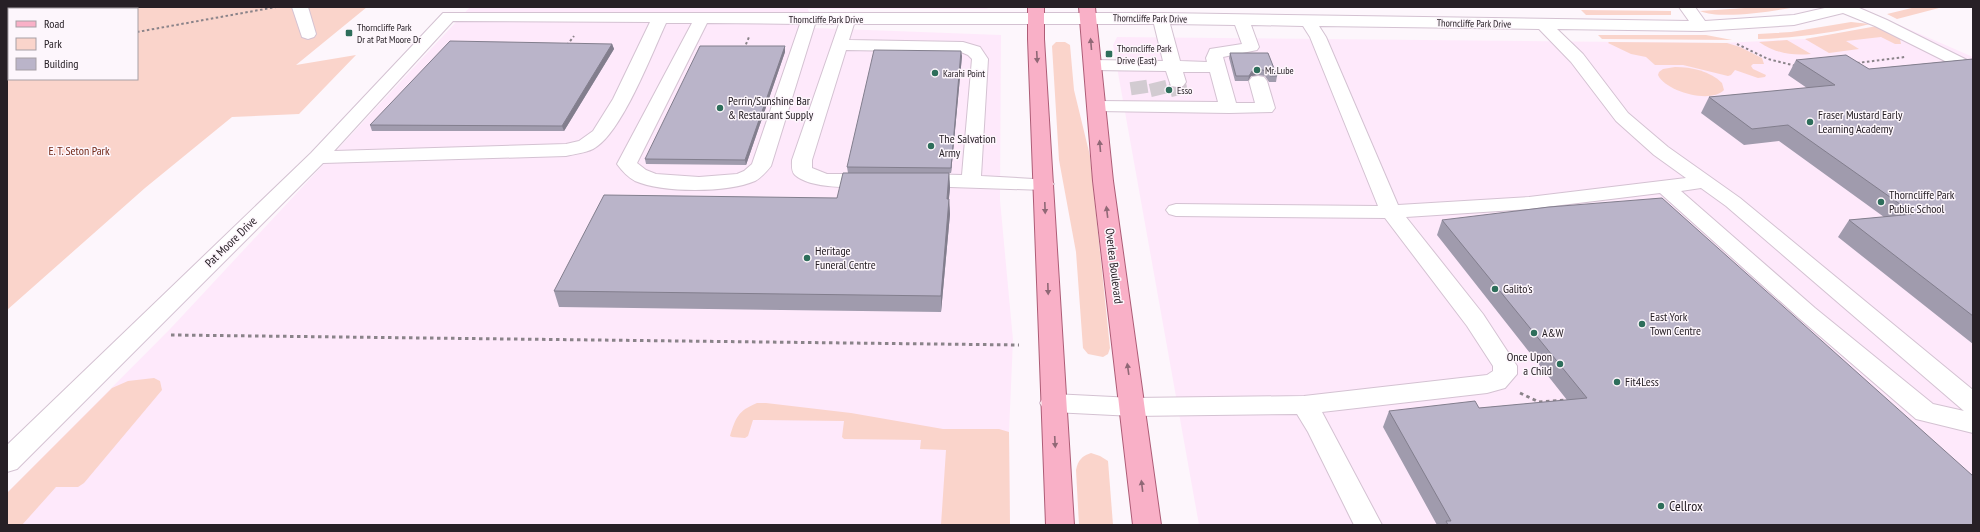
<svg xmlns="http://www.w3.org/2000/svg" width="1980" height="532" font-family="'PT Sans Narrow',sans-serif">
	<rect width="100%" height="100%" fill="#fdf6fc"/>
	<g fill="#fee9fb">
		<path d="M470,7H992L986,9H808L814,28L1001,35L1000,200L1013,340L1009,432L1010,525H7V493L171,328Z"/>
		<path d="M1897,24L1973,57V525H1199L1113,45L1117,37L1722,43L1805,39Z"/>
	</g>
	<g fill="#fad4cb" fill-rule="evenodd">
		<path d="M7,7H367L296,65L356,55L299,114L232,117L145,188L7,310ZM9,9H137V79H9Z"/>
		<path d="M1760,7H1796C1772,11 1721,20 1700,11Z"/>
		<path d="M1916,7L1939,8L1897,19L1887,14Z"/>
		<path d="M1581,10L1671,11V15H1586Z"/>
		<path d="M1851,22L1870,24C1833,33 1796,38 1758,39V34L1791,32Z"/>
		<path d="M1877,26L1898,37L1900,39L1901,44H1895L1881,37L1846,41L1859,49L1829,53L1805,39Z"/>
		<path d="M1598,35H1706L1732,40L1602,39Z"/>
		<path d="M1787,40L1811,54C1792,56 1775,53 1759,42Z"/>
		<path d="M1056,42H1065L1070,45L1074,90L1090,156L1110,348L1108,354L1103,357L1088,354L1083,348L1076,252L1059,160L1052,46Z"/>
		<path d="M1609,42L1727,43L1740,47L1762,58L1764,64H1753L1751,66L1753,69L1766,75L1765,77L1758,78L1735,70L1731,75L1728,76L1683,65H1655L1646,57L1631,54L1608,43Z"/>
		<path d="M1675,67C1692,67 1710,71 1722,83L1724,90C1711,104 1666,92 1658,75L1659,72L1663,69Z"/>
		<path d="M154,378L160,381L162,390L84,483L78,487H56L22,525H7V493L112,388L128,381Z"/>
		<path d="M757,403H766L851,413L943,429H999L1009,432L1010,525H941L946,450L920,449L921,440L844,439L842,437L844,421L753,420L748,436L745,438L732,437L730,436C736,417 738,411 757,403Z"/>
		<path d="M1091,453L1100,456L1108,461L1113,525H1079L1076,470C1078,460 1082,456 1091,453Z"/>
	</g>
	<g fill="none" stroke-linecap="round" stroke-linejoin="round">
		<g stroke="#d2cbd1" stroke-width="17" stroke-dasharray="17 8" stroke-linecap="butt">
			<path d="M1138,81L1140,94"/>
			<path d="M1157,82L1160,95"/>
			<path d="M1177,82L1180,95"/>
		</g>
		<defs>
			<g id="minor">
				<path d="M292,7H308L316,34L314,37L308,39L302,37Z"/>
				<path d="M1679,7H1695L1705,21L1794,15L1829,7H1857L1887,20L1973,63V75L1875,26L1843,13L1794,25L1701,31L1557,29L1583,54L1628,113L1668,147L1740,198L1973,390V413L1964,411L1726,206L1701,188L1681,191L1815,308L1933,404L1973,413V433L1916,419L1799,318L1660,193L1529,209L1406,217L1483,314L1517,366V374L1505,388L1487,393L1322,412L1382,525H1354L1308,432L1297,414L1133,416L1053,412L1044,410L1040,403L1044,396L1053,394L1133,398L1304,396L1487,375L1493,371V366L1467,326L1385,218L1176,216L1169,214L1166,210L1169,206L1176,204L1378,206L1310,37L1303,26L1251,25L1259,47L1257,50L1223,57L1236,103H1255L1249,81L1252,77L1258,76L1264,77L1267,81L1275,108L1272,112L1229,113L1097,111L1091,110L1088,106L1091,102L1097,101L1218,102L1210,72H1183L1186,82L1183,86L1177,87L1171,86L1166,71L1092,70L1086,69L1084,65L1086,61L1092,60L1163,61L1154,24H854L849,40L963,42L980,47L988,59L981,176L1051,180L1054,184L1051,188L1044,190L920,186L913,184L910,180L913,176L920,174L962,175L972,59L968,55L961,52L846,50L812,160V168L827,174H871L878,176L881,180L878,184C859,189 810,189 795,175C791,171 792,165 792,160L839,24H815L771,166C767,171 761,178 755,181C727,193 663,193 635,181C628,177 622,171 617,164L692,23H666C652,53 621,135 593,149C585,153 574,154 566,156L323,163L17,469L7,472V445L311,153L443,13H1161L1689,21ZM453,21L650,22L613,99L593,131L579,141L566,144L334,151ZM707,23L800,24L752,164L744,171L737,174L699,177L656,174L646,170L637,163ZM1170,24L1235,25L1242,44L1210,49L1206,58L1207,62L1180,61ZM1319,26L1539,29L1571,62L1616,121L1654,155L1686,178L1529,197L1398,205L1326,37Z"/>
			</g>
			<g id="major">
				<path d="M1028,7H1044V39L1074,525H1046L1028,39Z"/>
				<path d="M1079,7H1095L1113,181L1161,525H1133L1093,181Z"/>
			</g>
		</defs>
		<use href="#minor" stroke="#d4c2d2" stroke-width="2"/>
		<use href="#major" stroke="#ad5c76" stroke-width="2"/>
		<g stroke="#8a8389" stroke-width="2" stroke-dasharray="2.5 2.5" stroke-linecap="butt">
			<path d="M7,13L9,14"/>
			<path d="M137,32L276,7"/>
			<path d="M1737,44L1768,59L1796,66"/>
			<path d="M567,45L574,36"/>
			<path d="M744,49L749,37"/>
			<path d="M1857,63L1905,57"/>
		</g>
		<g stroke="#8a8389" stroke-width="3" stroke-dasharray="3.5 3.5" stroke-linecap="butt">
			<path d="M171,335L1019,345"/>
			<path d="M1520,393L1539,402L1567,400"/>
		</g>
		<use href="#minor" fill="#fff" fill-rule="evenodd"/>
		<use href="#major" fill="#f9b0c7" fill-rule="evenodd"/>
	</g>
	<g fill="#a09bad">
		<path d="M612,44L614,49L564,131H372L370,125Z"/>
		<path d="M785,46V52L746,165L646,164L645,159Z"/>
		<path d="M1230,53L1277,76L1276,82H1269L1265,76L1258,75L1251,76L1248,81H1235L1229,58Z"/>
		<path d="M962,56L951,173H949L950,188L949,199L950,214L941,312L559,307L554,291L837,198L848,173L847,167Z"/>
		<path d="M1973,59V344L1838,237L1849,220L1884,217L1779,141L1744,145L1701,113L1709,97L1807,88L1788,75L1796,60L1869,69Z"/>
		<path d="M1442,220L1973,525H1437L1383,427L1389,411L1479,408L1567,400L1437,235Z"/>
	</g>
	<g fill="#827e8d">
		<path d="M612,44L614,49L564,131L562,126Z"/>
		<path d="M785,46V52L746,165L745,160Z"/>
		<path d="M961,51L962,56L951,173V168Z"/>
		<path d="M1259,69L1258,75L1251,76L1248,81L1249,76L1252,71Z"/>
		<path d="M949,173L950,188L947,214V199Z"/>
		<path d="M949,199L950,214L941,312V296Z"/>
	</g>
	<g fill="#bab4c9" stroke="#827e8d">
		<path d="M450,41L612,44L562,126L370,125Z"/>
		<path d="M700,46H785L745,160L645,159Z"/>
		<path d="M874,50L961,51L951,168L847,167Z"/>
		<path d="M1230,53H1268L1277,76H1270L1266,71L1259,69L1252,71L1249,76H1236Z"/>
		<path d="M1846,55L1869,69L1973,59V316L1849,220L1914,214L1788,125L1752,129L1709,97L1835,85L1796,60Z"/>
		<path d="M843,173H949L947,199H949L941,296L554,291L604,195L837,198Z"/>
		<path d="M1662,198L1973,476V525H1448L1446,521H1451L1389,411L1475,401L1479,408L1587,398L1442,220L1549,207Z"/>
	</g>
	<defs><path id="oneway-solid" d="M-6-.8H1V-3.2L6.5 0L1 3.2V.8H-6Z"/></defs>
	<g fill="#906876">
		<use href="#oneway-solid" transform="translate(1091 44) rotate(-95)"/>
		<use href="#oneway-solid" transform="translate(1037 57) rotate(87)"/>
		<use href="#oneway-solid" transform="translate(1100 146) rotate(-95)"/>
		<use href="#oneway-solid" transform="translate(1045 208) rotate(88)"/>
		<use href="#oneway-solid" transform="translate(1107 212) rotate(-97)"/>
		<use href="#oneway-solid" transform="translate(1048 289) rotate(88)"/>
		<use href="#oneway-solid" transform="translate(1128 369) rotate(-98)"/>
		<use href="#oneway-solid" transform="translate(1055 442) rotate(87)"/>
		<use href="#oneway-solid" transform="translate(1142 486) rotate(-97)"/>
	</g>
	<g fill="#2e6e5b" stroke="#fdf6fc" stroke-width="1.5">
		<rect x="345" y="29" width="8" height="8" rx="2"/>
		<rect x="1105" y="50" width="8" height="8" rx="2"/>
		<circle cx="1257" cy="70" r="4"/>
		<circle cx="935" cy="73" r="4"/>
		<circle cx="1169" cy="90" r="4"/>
		<circle cx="720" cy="108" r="4"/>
		<circle cx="1810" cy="122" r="4"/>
		<circle cx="931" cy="146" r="4"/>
		<circle cx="1881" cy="202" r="4"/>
		<circle cx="807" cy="258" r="4"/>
		<circle cx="1495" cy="289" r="4"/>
		<circle cx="1642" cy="324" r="4"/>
		<circle cx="1534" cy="333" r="4"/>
		<circle cx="1560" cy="364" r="4"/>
		<circle cx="1617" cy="382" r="4"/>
		<circle cx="1661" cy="506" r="4"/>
	</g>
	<g text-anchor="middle" stroke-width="3" stroke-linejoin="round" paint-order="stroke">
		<g font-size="10" fill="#272026" stroke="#fdf6fc">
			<text transform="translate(1150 18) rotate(1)" y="4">Thorncliffe Park Drive</text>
			<text x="826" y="23">Thorncliffe Park Drive</text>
			<text transform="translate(1474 23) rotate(1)" y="4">Thorncliffe Park Drive</text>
		</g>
		<g font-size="10" fill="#272026" stroke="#fdf6fc" text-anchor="start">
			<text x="357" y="31">Thorncliffe Park<tspan x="357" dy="12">Dr at Pat Moore Dr</tspan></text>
			<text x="1117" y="52">Thorncliffe Park<tspan x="1117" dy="12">Drive (East)</tspan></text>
			<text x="1265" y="74">Mr. Lube</text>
			<text x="943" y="77">Karahi Point</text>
			<text x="1177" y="94">Esso</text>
		</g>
		<g font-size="12" fill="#272026" stroke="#fdf6fc" text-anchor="start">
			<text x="728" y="105">Perrin/Sunshine Bar<tspan x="728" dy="14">&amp; Restaurant Supply</tspan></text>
			<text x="1818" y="119">Fraser Mustard Early<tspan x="1818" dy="14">Learning Academy</tspan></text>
			<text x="939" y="143">The Salvation<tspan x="939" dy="14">Army</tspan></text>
			<text x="1889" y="199">Thorncliffe Park<tspan x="1889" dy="14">Public School</tspan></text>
			<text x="815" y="255">Heritage<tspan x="815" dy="14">Funeral Centre</tspan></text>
			<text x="1503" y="293">Galito's</text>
			<text x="1650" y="321">East York<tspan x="1650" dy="14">Town Centre</tspan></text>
			<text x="1542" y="337">A&amp;W</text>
			<text x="1552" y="361" text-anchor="end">Once Upon<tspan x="1552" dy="14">a Child</tspan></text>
			<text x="1625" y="386">Fit4Less</text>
		</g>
		<g font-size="12" fill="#722817" stroke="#fdf6fc">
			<text x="79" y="155">E. T. Seton Park</text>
		</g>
		<g font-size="12" fill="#272026" stroke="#fdf6fc">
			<text transform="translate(231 242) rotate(-44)" y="4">Pat Moore Drive</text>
			<text transform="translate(1114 266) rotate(83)" y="4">Overlea Boulevard</text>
		</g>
		<g font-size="14" fill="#272026" stroke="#fdf6fc" text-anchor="start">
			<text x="1669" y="511">Cellrox</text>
		</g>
	</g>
	<rect width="1980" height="532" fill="none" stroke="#272026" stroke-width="16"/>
	<rect x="8" y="8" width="130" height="72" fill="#fdf6fc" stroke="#a7a0a6"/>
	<rect x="16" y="21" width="20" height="6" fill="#f9b0c7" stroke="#a7a0a6"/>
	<text x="44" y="28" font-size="12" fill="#272026">Road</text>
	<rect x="16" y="38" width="20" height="12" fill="#fad4cb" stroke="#a7a0a6"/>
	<text x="44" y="48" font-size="12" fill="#272026">Park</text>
	<rect x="16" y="58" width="20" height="12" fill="#bab4c9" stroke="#a7a0a6"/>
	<text x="44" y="68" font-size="12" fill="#272026">Building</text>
</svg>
